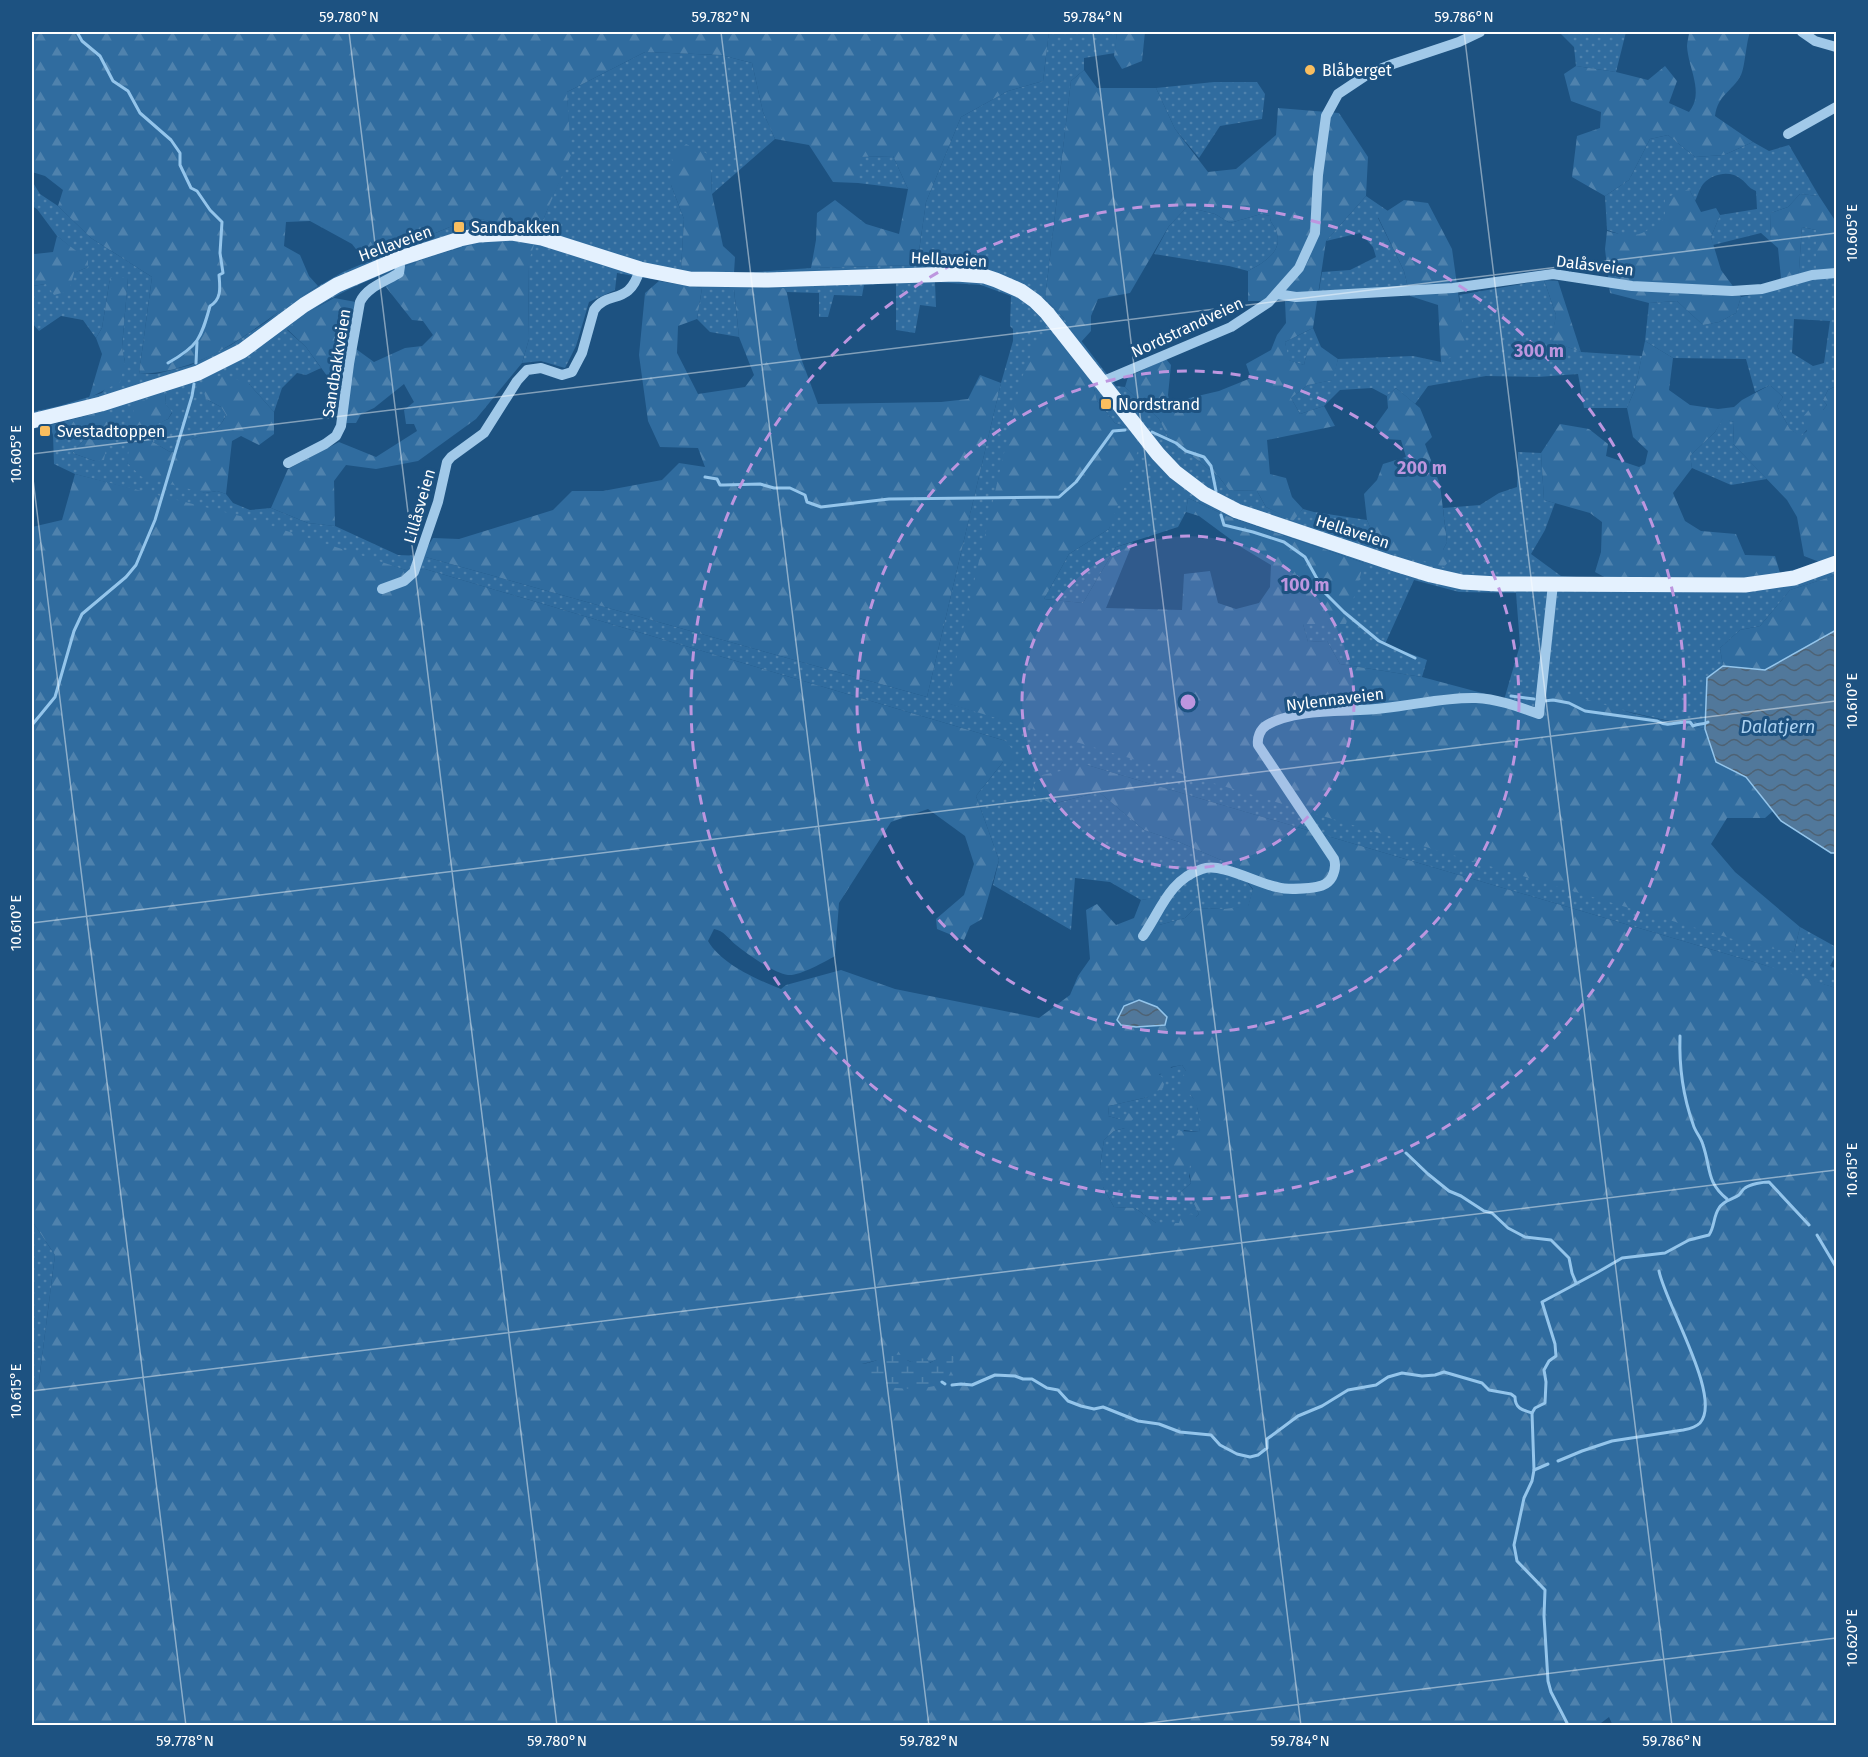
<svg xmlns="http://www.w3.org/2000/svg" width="1868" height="1757" font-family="'Fira Sans',sans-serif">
	<defs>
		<pattern id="grass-dots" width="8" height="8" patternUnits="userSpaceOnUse" patternTransform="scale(1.5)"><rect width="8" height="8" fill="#306c9f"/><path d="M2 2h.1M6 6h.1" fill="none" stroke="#4f82ad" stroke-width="1.8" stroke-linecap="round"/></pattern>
		<pattern id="forest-firs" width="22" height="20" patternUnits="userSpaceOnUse" patternTransform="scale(1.5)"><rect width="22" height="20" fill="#306c9f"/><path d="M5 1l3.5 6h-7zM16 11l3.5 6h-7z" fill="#4f82ad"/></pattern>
		<pattern id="wetland-marsh" width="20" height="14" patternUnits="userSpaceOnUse" patternTransform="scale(1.5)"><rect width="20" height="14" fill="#306c9f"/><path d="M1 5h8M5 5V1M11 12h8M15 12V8" fill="none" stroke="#4f82ad"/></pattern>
		<pattern id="water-waves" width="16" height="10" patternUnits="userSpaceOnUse" patternTransform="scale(1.5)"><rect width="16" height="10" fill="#51789b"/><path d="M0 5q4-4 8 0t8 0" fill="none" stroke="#4e6274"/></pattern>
	</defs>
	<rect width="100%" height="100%" fill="#1d5281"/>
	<g fill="url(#grass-dots)" fill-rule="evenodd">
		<path d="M1049,32H1117L1115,53L1084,58V70L1071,81L1045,299L1063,317L1116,386L1125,387L1159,419L1168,437L1219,477L1229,490L1257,491L1266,507L1293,520L1303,509L1314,512L1367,520L1379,548L1443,550L1447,542L1443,508L1480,505L1499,493L1517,487L1518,452L1541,453L1544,500L1555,503L1545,530L1531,554L1561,576L1608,579L1780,573L1822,563L1836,557V575L1790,590L1760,626L1740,630L1720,648L1723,666L1707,678L1705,729L1540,692L1534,707L1504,700L1520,645L1516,593L1459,592L1414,580L1385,644L1427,660L1422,677L1340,664L1327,641L1308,642L1303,624L1364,563L1227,516L1188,498L1186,512L1178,527L1116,547L1083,603L1044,599L1069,554L1109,529L1129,429L1115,423L1097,401L1093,383L1049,330L947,703L1794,952L1800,927L1836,947V955L1830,966L1836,968V988L1788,974L1764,965L1087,765L1053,804L1099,792L1144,830L1179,842L1235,866L1253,890L1248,907L1223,909L1195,908L1185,918L1159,925L1158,898L1141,900L1110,882L1075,878L1071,930L993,885L999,860L976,796L1003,762L1006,741L425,569L406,570L135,490L75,474L54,464L53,435L80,429L84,440L72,453L95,461L108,410L32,429V412L59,406L102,393L125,362L122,347L128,278H110L102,328L96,338L83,320L61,316L39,331L32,323V286L46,284L88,267V261L57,236L37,209L32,206V181L40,194L58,206L91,238L152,277L139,374H156L191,365L231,345L266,322L291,302L343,272L464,221L477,219L540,227L570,155L567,92L645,52L721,55L752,63L763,112L775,139L712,194L711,172L671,185L684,219L681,270L742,273L811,268L917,265L926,202L961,117L1008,91L1043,81ZM459,248L528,264L529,339L522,363L541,361L565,368L576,346L589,302L615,290L617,273L702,288L697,319L710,332L739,337L734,290L785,288L787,292L819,293V317H828L834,295L862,296L864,285L896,283V330L915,333L920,305L936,307L935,282L981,285L1011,296L1010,326L1013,329V341L1001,383L927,697L422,556L398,555L335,526L308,523L271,508L250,510L233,503L226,494L217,491L205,493L127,463L166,394L165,403L172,413L168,419L148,428L153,442L170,452L181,450L185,441C204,435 218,434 226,415L221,407L206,399L249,384L274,412L282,388L297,373L306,375L321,368L306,347L287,330C330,290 404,265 459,248Z"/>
		<path d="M1559,32H1626L1616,72L1576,66L1574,47Z"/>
		<path d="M1214,82H1257L1265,94L1262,119L1220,126L1199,158L1175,129L1156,88Z"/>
		<path d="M1668,135L1695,157L1724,155L1753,142L1769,151L1789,145L1819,196L1800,194L1788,207L1771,213L1770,241L1761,233L1713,245L1711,237L1720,215L1757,209L1756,191C1747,187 1748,184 1741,179C1731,170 1713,173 1704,183C1700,187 1698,195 1695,201L1689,189C1675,208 1657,237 1630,237C1623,236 1614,232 1607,230L1605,196L1629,180L1650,139Z"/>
		<path d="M893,156L908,189L858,183V157Z"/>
		<path d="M1366,196L1388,211L1378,218L1404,271L1408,288L1319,291L1322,272L1350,270L1376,257L1373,247L1360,233L1326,241Z"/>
		<path d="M1187,207L1215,214L1230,223L1261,214L1270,216C1270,222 1272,223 1275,228C1286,250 1264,263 1248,271L1229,266L1154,254L1169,226Z"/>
		<path d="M1802,227L1816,230V270L1836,280V386L1828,390L1823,400L1827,405L1801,437L1790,429L1777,406L1783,397L1770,385L1755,392L1746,359L1673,358L1645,341L1649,303L1677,301L1703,325L1719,322L1736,313L1741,297L1798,284ZM1794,319L1830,321L1824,363L1813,366L1792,353Z"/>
		<path d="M1544,280L1556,315L1552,341L1581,352L1642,356L1635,389L1627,408H1584L1578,374L1538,377L1486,376L1428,386L1415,404L1396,388L1387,396L1372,388L1340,390L1324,406L1300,414L1291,398L1308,385L1332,380L1338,359L1413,356L1441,362L1460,301L1459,295Z"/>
		<path d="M1313,328L1321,347L1308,348L1304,365L1288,360L1285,342Z"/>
		<path d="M1723,418L1734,422L1733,444L1767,479L1731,485L1692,468L1690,456L1715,432Z"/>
		<path d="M1182,1065L1186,1071L1191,1095L1196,1102L1201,1123L1199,1132L1184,1130L1178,1139V1150L1189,1165H1192L1189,1176L1191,1183L1181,1192L1192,1200L1199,1214L1196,1217L1179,1223H1156L1135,1208L1114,1207L1103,1187L1100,1166L1104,1140L1114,1131L1125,1128L1119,1119L1108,1116L1109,1106L1148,1097C1157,1077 1159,1069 1182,1065Z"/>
		<path d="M32,1221L55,1255L39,1381L32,1386Z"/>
	</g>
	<g fill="url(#forest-firs)" fill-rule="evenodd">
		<path d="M32,32H1049L1043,81L1008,91L961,117L926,202L917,265L811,268L816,240L817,213L835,200L866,224L899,234L908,189L893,156L859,157L858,183L833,182L809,145L775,139L763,112L752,63L721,55L645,52L567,92L571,155L540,227L477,219L464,221L366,262L352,244L310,221L286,222L284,246L300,255L309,276L318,286C257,322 215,371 139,374L152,277L91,238L58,206L63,190L45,176L32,172Z"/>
		<path d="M1117,32H1145L1142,61L1122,69L1114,56Z"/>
		<path d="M1689,32H1750C1746,43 1745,67 1741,75C1732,92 1718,94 1715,116L1753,142L1724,155L1695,157L1668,135L1650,139L1629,180L1605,196L1572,177L1577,136L1600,128L1601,112L1571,101L1564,74L1576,66L1616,72L1648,80L1665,66L1677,81L1669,103L1689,112C1705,93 1688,68 1687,46C1687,42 1689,36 1689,32Z"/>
		<path d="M1084,70L1097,88H1156L1175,129L1208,172L1236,169L1276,135L1278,108L1339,113L1368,157L1366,196L1326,241L1313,328L1285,342L1289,360L1304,365L1308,347H1321L1338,359L1333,380L1308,385L1291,398L1300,414L1324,406L1335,426L1267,440L1270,474L1286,478L1292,497L1303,509L1293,521L1266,507L1257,491L1229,490L1219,477L1168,437L1159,419L1125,387L1128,377L1166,359L1171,365L1168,395L1171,407L1189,398L1219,391L1251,378L1246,364L1271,350L1277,335L1286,323L1285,301H1248V271C1264,263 1286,250 1275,228C1272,223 1270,222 1270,216L1261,214L1230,223L1215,214L1187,207L1169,226L1130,293L1098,299L1091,316V331L1081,342L1063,317L1045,299L1071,81Z"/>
		<path d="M686,144L706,153L711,172L712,194L723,246L735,257L734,273L711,274L681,270L684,219L671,185L672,158Z"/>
		<path d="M1689,189L1701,212L1716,208L1720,215L1711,237L1721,270L1741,297L1736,313L1719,322L1703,325L1677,301L1649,303L1610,293L1605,249L1607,231C1637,238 1639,237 1665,219V198Z"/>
		<path d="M1800,194L1819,196L1836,222V280L1816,270V230L1802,227L1798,284L1782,288L1778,248L1770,241L1771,213L1788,207Z"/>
		<path d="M1404,200L1428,203L1452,249L1466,349L1441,362L1438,305L1410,296L1404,271L1378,217Z"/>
		<path d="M57,236L88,260V267L74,273L69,291L54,295L46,284L32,286V253L35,254L53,252Z"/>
		<path d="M499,241L534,245L528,264L529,339L522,363L476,419L418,461L376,469L346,465L334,481L335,526L308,523L271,508L288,469L339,442L376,457L417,431L414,424H406L404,410L414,402L404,384L374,408L361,414L356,423H344L348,389L330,380L306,347L287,329L301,316L334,298L356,302V349L374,362L405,348L422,346L433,335L423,321L412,320L378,277C417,261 457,245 499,241Z"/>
		<path d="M110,278H128L122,347L125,362L120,382L89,398L102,354L96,338L102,328Z"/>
		<path d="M1544,280L1558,281L1581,352L1551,341L1556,315Z"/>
		<path d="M659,281L702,288L697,319L678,326L677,353L698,394L745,387L754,375L739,337L734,289L786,288L798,350L818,404L941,402L968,399L980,375L1001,383L927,697L422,556L433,538L459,539L553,510L572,491H603L662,480L679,463L705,467L698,448L660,447L648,421L639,355L645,293Z"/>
		<path d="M1050,330L1093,383L1097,401L1115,423L1129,429L1140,445L1109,529L1069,554L1044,599L1083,603L1116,547L1133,542L1106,608L1182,610L1184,574L1210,571L1218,603L1236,609L1259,603L1270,587L1271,565L1241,547L1199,516L1186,512L1188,498L1227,516L1364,563L1346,624H1303L1308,642L1327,641L1340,664L1422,677L1534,707L1540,692L1549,688L1635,714L1705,729L1716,762L1746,777L1773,811L1765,818H1727L1711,844L1735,872L1800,927L1794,952L1756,946L946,703L1021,380L1038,337Z"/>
		<path d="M1645,341L1673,358L1669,390L1690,405L1718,409L1734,407L1742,400L1770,385L1783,397L1777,406L1790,429L1801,436L1807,431L1802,418L1813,405L1823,410L1827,405L1823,400L1828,390L1836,386V557L1822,563L1804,556L1797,517L1787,500L1733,444L1734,422L1723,419L1715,432L1690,456L1692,468L1673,493L1685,521L1701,531L1736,534L1745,555L1775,556L1780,573L1735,578L1654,577L1608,579L1595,572L1601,552L1602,522L1590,513L1544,500L1541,453L1560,424L1589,429L1608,444L1606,456L1639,467L1645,464L1648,451L1633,437L1627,408L1635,389Z"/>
		<path d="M224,375L249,384L274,412V434L259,445L241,436L232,441L226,494L217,491L205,493L142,477L127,463L135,403L166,393L165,403L172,412L168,419L148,429L153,442L170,452L180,450L185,441C203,435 219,433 226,415L221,407L206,399L203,389L210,378Z"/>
		<path d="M1396,388L1420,408L1432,437L1425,444L1440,485L1447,542L1443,550L1449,561L1444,567L1379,548L1367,520L1364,494L1377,480L1383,464L1406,457L1401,440L1385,439L1375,426L1388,408L1387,396Z"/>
		<path d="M108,410L111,419L104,460L95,461L72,453L84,440L80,430L53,435L50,425Z"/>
		<path d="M75,474L244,517L406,570L425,569L1006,741L1017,756L1014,762H1003L976,796L999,860L982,919L970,926L964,940L937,929L936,919L964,895L974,864L965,836L928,809L891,822L839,903L835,956C824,962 800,976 788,975C775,974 746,953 736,945C728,938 724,931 714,929L708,941C721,964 758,980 781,989L786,985L841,970L895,989L1039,1018L1070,995L1078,976L1090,959L1086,910L1097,904L1116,925L1134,918L1141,900L1159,897V925L1185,918L1195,908L1223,909L1248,906L1253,889L1235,866L1179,842L1144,830L1099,792L1052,804L1031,793L1038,776L1087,765L1764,965L1836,988V1725L1613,1726L1609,1717L1597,1726L32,1725V1386L39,1381L55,1255L32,1221V527L62,520ZM1182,1065L1186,1071L1181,1079L1183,1094L1191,1095C1198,1105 1201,1119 1199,1132L1179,1131L1176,1136L1177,1150L1169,1157L1172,1169L1180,1172L1189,1165H1192L1189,1170L1191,1183L1181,1192L1180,1199L1187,1202L1192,1200L1199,1214L1196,1217L1191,1214L1181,1217L1179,1223H1156L1135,1208L1114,1207L1103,1187L1106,1181L1100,1166L1104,1140L1114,1131L1125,1128L1133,1119L1129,1113L1119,1119L1108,1116L1109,1106L1148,1097L1163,1088L1165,1080L1159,1074L1169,1073L1171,1067ZM940,1358L905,1388L862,1364L878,1360H907L911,1362L927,1359L929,1363Z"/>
		<path d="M1836,575V630L1765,670L1723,666L1720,648L1740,630L1760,626L1790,590Z"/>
	</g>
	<path fill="url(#wetland-marsh)" d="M948,1352L954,1357C953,1367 951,1376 943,1382C930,1391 893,1390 879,1384C869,1380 864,1373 861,1364C880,1362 887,1351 907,1356V1360L911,1362L919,1358L927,1359L930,1363Z"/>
	<g fill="url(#water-waves)" stroke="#94c5eb" stroke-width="1.5">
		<path d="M1836,630V853H1831L1781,821L1746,777L1716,762L1705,729L1707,678L1723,666L1765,670Z"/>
		<path d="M1139,1000L1157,1007L1167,1017L1165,1025L1136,1027L1121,1025L1117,1020L1124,1006Z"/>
	</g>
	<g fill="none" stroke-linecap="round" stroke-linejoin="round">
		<g stroke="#94c5eb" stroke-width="3">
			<path d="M77,32L82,41L100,56L113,81L128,91L140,113L171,140L180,153V165L191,188L197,191L210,210L222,222L220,253L223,273L219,275C220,287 222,299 210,306C201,339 198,346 168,363"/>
			<path d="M196,363L197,342"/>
			<path d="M1152,432L1176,443L1186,451L1204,457L1211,466L1216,491"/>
			<path d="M705,477L717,479L720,485H724L760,484L774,488H790L805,495L807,502L821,507L889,499L1059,497L1076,482L1113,431L1125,430"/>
			<path d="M1221,515L1224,525L1253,532L1284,542L1305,557L1325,593L1344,612L1379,641L1415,658"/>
			<path d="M1511,696L1534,699"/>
			<path d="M1544,701L1553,700L1569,703L1585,711L1657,721C1669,728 1677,721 1690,722L1693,726C1699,723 1703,725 1708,722"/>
			<path d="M32,725L55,697L74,631L82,614L126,577L136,565L155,520L192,396L194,384"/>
			<path d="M1680,1036C1679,1066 1683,1096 1693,1124C1695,1132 1701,1137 1703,1145C1711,1168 1706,1182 1727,1199"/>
			<path d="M1406,1153L1428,1174L1449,1191L1461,1196L1484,1211L1492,1213L1508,1228L1525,1237L1551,1240L1569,1258L1572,1273L1576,1283"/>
			<path d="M1817,1235L1836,1267"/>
			<path d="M942,1382L945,1384"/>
			<path d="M952,1385L961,1384L972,1385L995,1375L1015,1376L1023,1379H1032L1047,1388L1058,1390L1068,1401L1081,1406L1094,1409L1103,1407L1138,1421L1159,1424L1180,1432L1211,1435L1220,1445L1237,1454L1250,1457L1258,1455L1267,1448V1439L1298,1416L1322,1406L1348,1390L1376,1385L1388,1377L1402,1373L1422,1376L1435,1375L1444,1372L1482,1383L1489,1390L1511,1394L1515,1397C1515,1408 1522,1410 1532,1413"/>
			<path d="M1558,1461L1582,1451L1612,1441L1683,1430C1688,1429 1695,1428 1700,1423C1723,1398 1665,1303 1659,1271"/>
			<path d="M1534,1470L1548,1464"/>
			<path d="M1567,1723L1551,1692L1548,1681L1544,1616L1545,1590L1517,1561L1514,1545L1524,1498L1532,1481L1534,1470L1532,1413L1535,1408L1545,1403L1546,1382L1544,1370L1549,1361L1556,1356L1555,1344L1542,1302L1598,1272L1622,1258L1665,1253L1689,1240L1709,1235C1715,1226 1713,1217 1719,1208C1724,1200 1732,1200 1739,1195C1741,1193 1743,1189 1745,1188C1750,1184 1763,1182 1769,1182L1809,1225"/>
		</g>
		<g stroke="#a1c9e9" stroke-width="10">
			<path d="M1802,32L1815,41L1836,47"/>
			<path d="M1788,134L1836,107"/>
			<path d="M1277,294L1296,297L1453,288L1553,274L1632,286L1732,291L1762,289L1812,275L1836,273"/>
			<path d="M1101,382L1231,327L1269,302L1299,268L1315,233L1318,175L1326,116L1338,94L1368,74L1393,64L1459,42L1480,32"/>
			<path d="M288,463L325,444L336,436L341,426L349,364L360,302C367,287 386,281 399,273L400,266L398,259"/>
			<path d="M382,589L404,581L414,572L438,502L447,462L451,457L484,433L517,381L527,370L541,368L562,375L572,372L582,353L594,310C609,289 629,307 640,269"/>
			<path d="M1143,936C1161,910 1169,880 1202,869C1221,862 1256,883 1277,887C1287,890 1298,889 1309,888C1318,887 1327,886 1332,877C1335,871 1336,865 1334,859L1258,745C1257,738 1260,729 1267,725C1298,707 1350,713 1385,708C1416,705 1445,697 1476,698C1498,699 1519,707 1539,714L1553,584"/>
		</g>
		<path stroke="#e4f1fe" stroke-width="15" d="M32,421L101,404L198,373L242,351L304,305L337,285L398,259L460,239L479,235L512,233L542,238L640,269L690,279L768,280L956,274L984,276L996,280L1021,291L1035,301L1047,313L1158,454L1175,472L1204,494L1237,511L1392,563L1431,575L1462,582L1498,584L1745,585L1794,578L1836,563"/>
	</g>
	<path fill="none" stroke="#fff" stroke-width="1.5" stroke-opacity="0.45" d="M349,32L557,1726M721,32L929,1726M1093,32L1301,1726M1464,32L1672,1726M1836,32V36M32,454L1836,233M32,471L186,1726M32,923L1836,701M32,1391L1836,1170M1125,1726L1836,1638"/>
	<circle cx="1188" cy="702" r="166" fill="#bd96df" fill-opacity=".12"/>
	<g fill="none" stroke="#bd96df" stroke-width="3" stroke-dasharray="10 8">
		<circle cx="1188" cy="702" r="166"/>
		<circle cx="1188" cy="702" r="331"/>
		<circle cx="1188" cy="702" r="497"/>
	</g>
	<g fill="#f9be5f" stroke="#1d5281" stroke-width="2">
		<circle cx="1310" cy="70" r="6"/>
		<rect x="453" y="221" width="12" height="12" rx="3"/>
		<rect x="1100" y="398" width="12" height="12" rx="3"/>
		<rect x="39" y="425" width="12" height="12" rx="3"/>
	</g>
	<g text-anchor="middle" stroke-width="6" stroke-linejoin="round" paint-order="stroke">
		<g font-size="16" fill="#fff" stroke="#1d5281" text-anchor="start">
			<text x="1322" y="76">Blåberget</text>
			<text x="471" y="233">Sandbakken</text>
			<text x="1118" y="410">Nordstrand</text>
			<text x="57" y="437">Svestadtoppen</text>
		</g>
		<g font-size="16" fill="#fff" stroke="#1d5281">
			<text transform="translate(395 243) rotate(-20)" y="6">Hellaveien</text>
			<text transform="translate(949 259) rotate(3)" y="6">Hellaveien</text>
			<text transform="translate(1595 265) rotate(7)" y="6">Dalåsveien</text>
			<text transform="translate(1187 327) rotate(-25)" y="6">Nordstrandveien</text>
			<text transform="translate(336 363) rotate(-81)" y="6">Sandbakkveien</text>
			<text transform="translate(419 506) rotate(-74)" y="6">Lillåsveien</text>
			<text transform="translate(1353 531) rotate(18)" y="6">Hellaveien</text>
			<text transform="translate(1335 699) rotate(-7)" y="6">Nylennaveien</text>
		</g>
		<g font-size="18" font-style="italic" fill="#acd2f1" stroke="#1d5281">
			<text x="1778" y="733">Dalatjern</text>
		</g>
	</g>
	<circle cx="1188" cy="702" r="9" fill="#bd96df" stroke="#1d5281" stroke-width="3"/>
	<g font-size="18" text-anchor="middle" font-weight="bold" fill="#bd96df" stroke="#1d5281" stroke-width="6" stroke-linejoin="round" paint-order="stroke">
		<text x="1539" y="357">300 m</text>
		<text x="1422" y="474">200 m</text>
		<text x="1305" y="591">100 m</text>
	</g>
	<rect width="1868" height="1757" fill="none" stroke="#1d5281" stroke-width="66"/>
	<rect x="33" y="33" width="1802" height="1691" fill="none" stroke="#fff" stroke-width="2"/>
	<g font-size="15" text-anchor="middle" fill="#fff">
		<text x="349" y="22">59.780°N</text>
		<text x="721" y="22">59.782°N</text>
		<text x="1093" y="22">59.784°N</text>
		<text x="1464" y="22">59.786°N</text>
		<text transform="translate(1852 233) rotate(-90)" y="5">10.605°E</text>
		<text transform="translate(16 454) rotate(-90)" y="5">10.605°E</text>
		<text transform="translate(1852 701) rotate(-90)" y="5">10.610°E</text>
		<text transform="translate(16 923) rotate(-90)" y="5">10.610°E</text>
		<text transform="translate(1852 1170) rotate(-90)" y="5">10.615°E</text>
		<text transform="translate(16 1391) rotate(-90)" y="5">10.615°E</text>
		<text transform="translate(1852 1638) rotate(-90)" y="5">10.620°E</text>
		<text x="185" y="1746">59.778°N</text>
		<text x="557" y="1746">59.780°N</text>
		<text x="929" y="1746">59.782°N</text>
		<text x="1300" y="1746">59.784°N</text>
		<text x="1672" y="1746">59.786°N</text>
	</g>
</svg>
